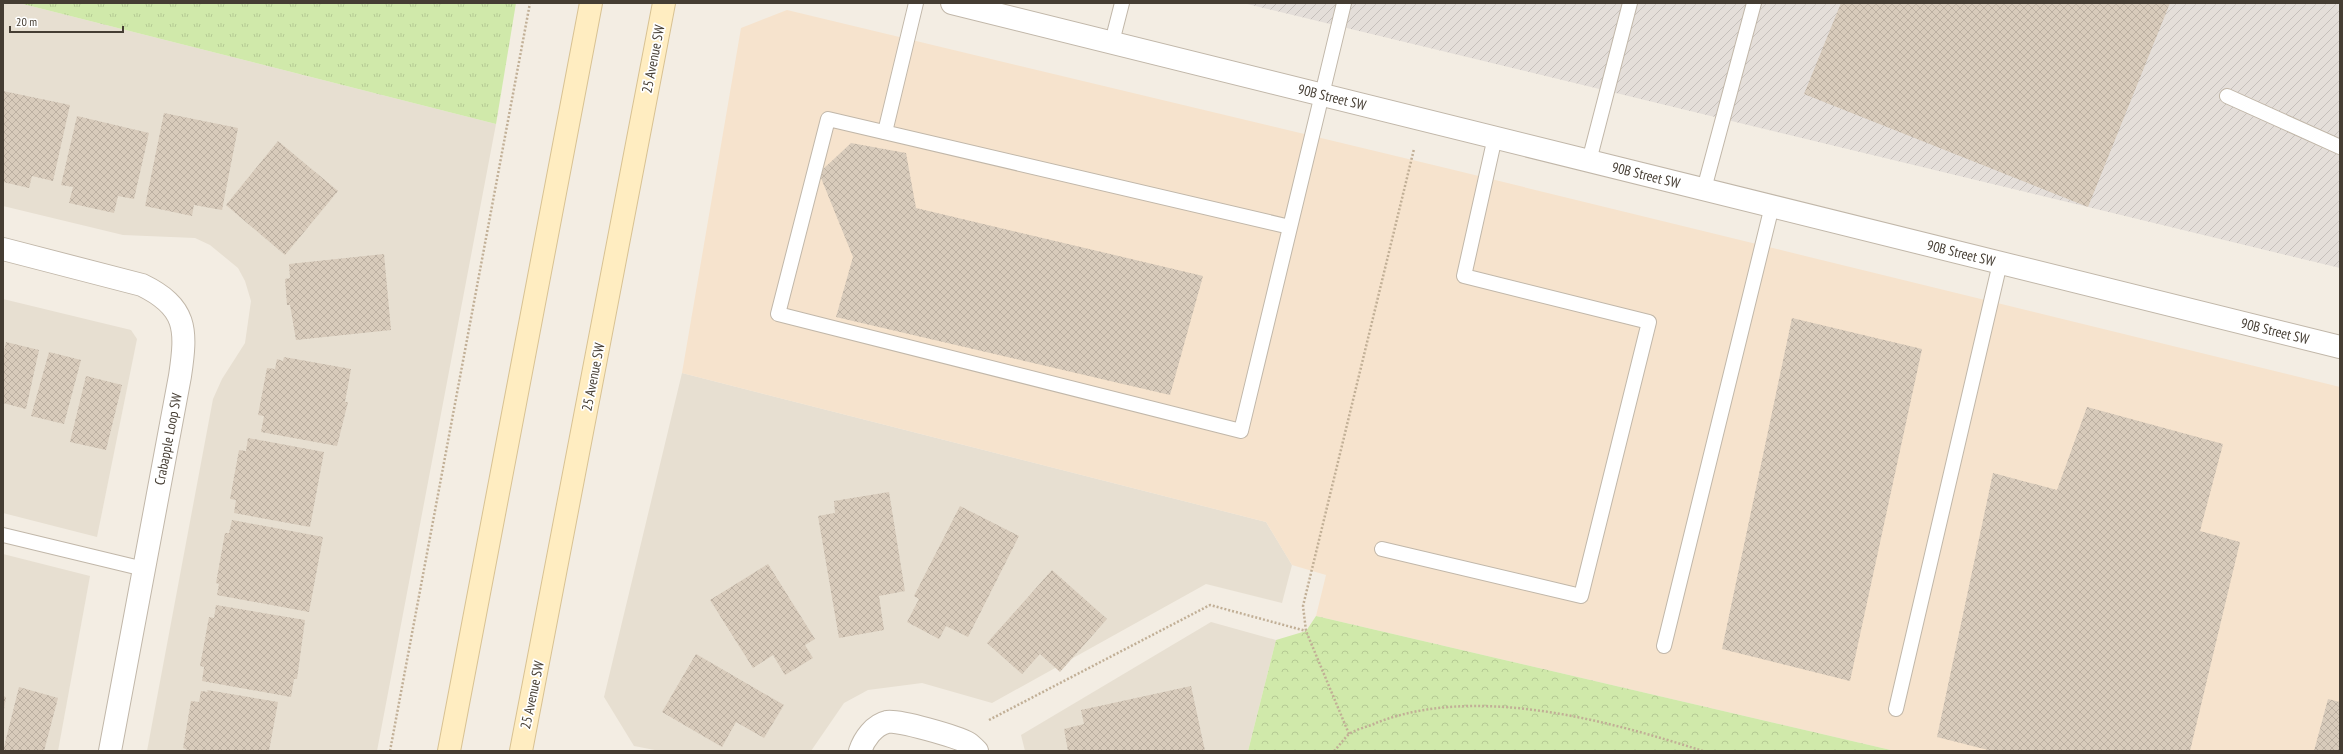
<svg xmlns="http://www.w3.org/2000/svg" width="2343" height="754" font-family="'PT Sans Narrow',sans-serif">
	<defs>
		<pattern id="industrial-furrows" width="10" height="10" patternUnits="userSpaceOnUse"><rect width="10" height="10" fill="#e4ded9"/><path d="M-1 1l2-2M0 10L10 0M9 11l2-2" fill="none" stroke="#c5bfbb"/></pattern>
		<pattern id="grass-tufts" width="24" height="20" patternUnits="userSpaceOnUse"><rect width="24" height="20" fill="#d0e9aa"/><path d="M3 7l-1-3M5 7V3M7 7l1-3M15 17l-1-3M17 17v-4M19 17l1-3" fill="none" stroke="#b4c993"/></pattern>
		<pattern id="forest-crowns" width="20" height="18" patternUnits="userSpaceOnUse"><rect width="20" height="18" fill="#d0e9aa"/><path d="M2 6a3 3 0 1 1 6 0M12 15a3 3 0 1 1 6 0" fill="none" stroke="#b4c993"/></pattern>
		<pattern id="building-cross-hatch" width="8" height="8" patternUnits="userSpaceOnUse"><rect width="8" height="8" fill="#d8cbbb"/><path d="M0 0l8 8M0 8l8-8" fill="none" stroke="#bbafa1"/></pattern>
	</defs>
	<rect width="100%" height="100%" fill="#f3ede3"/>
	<g fill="#e7dfd1">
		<path d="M3,3H19L496,124L377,751H147L213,399L222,379L245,343L251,301L245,281L238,268L210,245L195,238L123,235L3,206Z"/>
		<path d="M3,299L131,330L137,339L97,537L3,513Z"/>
		<path d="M682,373L1266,522L1292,565L1282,603L1206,584L992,703L922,683L868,690L844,703L811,751H660L634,746L604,697Z"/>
		<path d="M3,554L90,576L58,751H3Z"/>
		<path d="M1211,622L1276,640L1248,751H1025L1021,735Z"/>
	</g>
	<path fill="#f6e3cd" d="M787,10L1450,169L2340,387V751H1895L1316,616L1326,575L1292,565L1266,522L682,373L741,28Z"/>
	<path fill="url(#industrial-furrows)" d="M1243,3H2340V268L2088,207Z"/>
	<path fill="url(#grass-tufts)" d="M19,3H516L496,124Z"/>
	<path fill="url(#forest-crowns)" d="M1316,616L1895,751H1248L1276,640L1306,631Z"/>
	<g fill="url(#building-cross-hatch)">
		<path d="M1841,3H2170L2088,207L1804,94Z"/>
		<path d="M3,91L70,105L53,181L32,176L29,188L3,182Z"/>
		<path d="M164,113L238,128L222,210L194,205L192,216L145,206Z"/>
		<path d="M77,116L149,133L134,199L118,196L114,213L69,203L73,187L61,185Z"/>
		<path d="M278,141L338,191L285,255L226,205Z"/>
		<path d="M851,143L906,153L916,208L1203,276L1170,395L836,317L853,257L819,173Z"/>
		<path d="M384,254L391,330L296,340L290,305H287L285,279L290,278L289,264Z"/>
		<path d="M1792,318L1922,349L1850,681L1722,649Z"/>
		<path d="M6,342L39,350L26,409L3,403V356Z"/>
		<path d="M49,352L81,360L64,424L31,416Z"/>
		<path d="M284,357L351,369L345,402H348L337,446L261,432L264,416L258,415L267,368L275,369L277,359L283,361Z"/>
		<path d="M86,376L122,385L106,450L70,442Z"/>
		<path d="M2087,407L2223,444L2200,531L2240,542L2190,751H1992L1937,737L1993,473L2057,490Z"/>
		<path d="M248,438L324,452L310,527L234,513L236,500L230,499L239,450L246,451Z"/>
		<path d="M889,492L905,591L879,596L884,630L839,638L818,516L835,513L834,501Z"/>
		<path d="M960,506L1019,536L968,637L946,626L939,639L907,622L919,599L914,596Z"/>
		<path d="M232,520L323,537L309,612L217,595L219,584L216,583L225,533H229Z"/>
		<path d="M768,564L815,639L805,645L813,658L785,675L773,655L753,668L710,600Z"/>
		<path d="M1052,570L1107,619L1060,672L1040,654L1022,674L987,643Z"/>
		<path d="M216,605L305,620L297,679H294L291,697L202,681L204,667L200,666L209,617L214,618Z"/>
		<path d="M696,654L784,705L764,738L736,722L722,747L662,712Z"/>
		<path d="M1191,686L1205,751H1068L1064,729L1084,724L1081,710Z"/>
		<path d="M19,687L58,698L44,751H3Z"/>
		<path d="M207,690L278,702L269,751H190L183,748L191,701L199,702L201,691L208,692Z"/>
		<path d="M3,696L6,697L4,709L3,708Z"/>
		<path d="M2328,699L2340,702V751H2314Z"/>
	</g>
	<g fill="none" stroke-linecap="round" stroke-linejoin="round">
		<defs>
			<g id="lane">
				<path d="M1112,42L1122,3"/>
				<path d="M2227,96L2340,147"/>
				<path d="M885,132L916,3"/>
				<path d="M1589,161L1630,3"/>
				<path d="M1704,189L1754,3"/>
				<path d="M1290,227L828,119L778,314L1241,431L1344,3"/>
				<path d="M3,535L144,569"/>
				<path d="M1382,549L1581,596L1649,322L1464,276L1495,137"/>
				<path d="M1664,646L1772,206"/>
				<path d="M1896,709L2000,263"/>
			</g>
			<g id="street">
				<path d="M952,3L2340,347"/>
				<path d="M3,249L142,285C187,307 187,329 180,376L110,751"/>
				<path d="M860,751C864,739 874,725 887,722C896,719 958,737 968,743C971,745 974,748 977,751"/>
			</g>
			<g id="secondary">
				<path d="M449,751L591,3"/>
				<path d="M521,751L664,3"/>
			</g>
		</defs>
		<use href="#lane" stroke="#c1b7a9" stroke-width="16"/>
		<use href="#street" stroke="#c1b7a9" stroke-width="24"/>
		<use href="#secondary" stroke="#d8c293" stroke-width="24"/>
		<g stroke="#c1af96" stroke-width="2.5" stroke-dasharray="2 2" stroke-linecap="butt">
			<path d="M989,720L1210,605L1306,631"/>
			<path d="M1349,734L1306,631L1303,606L1414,149"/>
			<path d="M390,751L530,3"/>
			<path d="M1334,751C1339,746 1343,740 1348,735C1355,729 1368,727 1376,723C1475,684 1606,720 1703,751"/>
		</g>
		<use href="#lane" stroke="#fff" stroke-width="14"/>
		<use href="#street" stroke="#fff" stroke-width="22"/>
		<use href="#secondary" stroke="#ffedc1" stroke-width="22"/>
	</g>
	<g text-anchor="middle" stroke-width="3.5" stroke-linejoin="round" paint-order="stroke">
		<g font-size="14" fill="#453d33" stroke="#fff">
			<text transform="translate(653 59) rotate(-79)" y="5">25 Avenue SW</text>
			<text transform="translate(1332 97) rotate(14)" y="5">90B Street SW</text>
			<text transform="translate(1646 175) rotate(14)" y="5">90B Street SW</text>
			<text transform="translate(1961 253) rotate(14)" y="5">90B Street SW</text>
			<text transform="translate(2275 331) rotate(14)" y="5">90B Street SW</text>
			<text transform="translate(593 377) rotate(-79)" y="5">25 Avenue SW</text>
			<text transform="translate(168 439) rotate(-79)" y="5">Crabapple Loop SW</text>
			<text transform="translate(532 695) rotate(-78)" y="5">25 Avenue SW</text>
		</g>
	</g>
	<rect width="2343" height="754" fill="none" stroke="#453d33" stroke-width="8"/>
	<path d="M10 26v6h113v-6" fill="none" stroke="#453d33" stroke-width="2"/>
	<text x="16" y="26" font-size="12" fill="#453d33" stroke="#ffffff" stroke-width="3" paint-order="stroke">20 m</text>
</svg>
